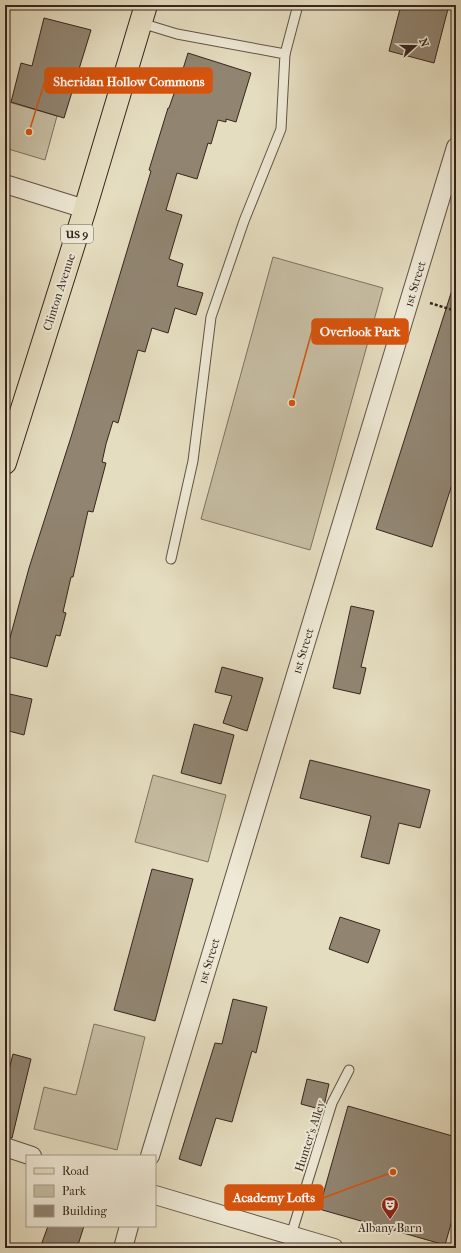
<svg xmlns="http://www.w3.org/2000/svg" width="461" height="1253" font-family="'IM FELL French Canon',serif">
	<rect width="100%" height="100%" fill="#e5ddc0"/>
	<filter id="stains"><feTurbulence type="fractalNoise" baseFrequency=".005" numOctaves="4"/><feColorMatrix values="0 0 0 0 .2 0 0 0 0 .09 0 0 0 0 .02 0 0 0 .5 -.17"/></filter>
	<radialGradient id="worn" r=".72"><stop offset=".6" stop-color="#630" stop-opacity="0"/><stop offset="1" stop-color="#630" stop-opacity=".3"/></radialGradient>
	<g fill="#c7bea4" stroke="#7e7261">
		<path d="M5,101L57,116L45,160L5,148Z"/>
		<path d="M273,257L383,288L310,550L201,519Z"/>
		<path d="M153,775L226,795L208,862L135,842Z"/>
		<path d="M94,1024L145,1037L117,1150L34,1129L44,1087L76,1095Z"/>
	</g>
	<g fill="#918572" stroke="#36251e">
		<path d="M401,5H449L434,63L389,51Z"/>
		<path d="M44,18L91,30L64,118L11,102L21,63L32,66Z"/>
		<path d="M188,53L251,73L236,122L226,119V122L218,120L211,144L208,143L197,179L177,173L166,210L182,215L169,259L183,264L177,286L203,293L196,315L175,308L168,333L152,328L145,352L138,350L118,423L113,421L106,444L102,462L106,463L93,512L88,511L73,577H71L63,612L66,613L60,636L56,635L47,667L5,656L29,568L72,434L151,171L149,170L168,108H169L177,85H178Z"/>
		<path d="M452,290L456,291V472L432,547L376,529Z"/>
		<path d="M351,606L374,611L361,667L366,668L360,694L333,688Z"/>
		<path d="M222,667L263,678L247,731L223,723L232,696L215,692Z"/>
		<path d="M5,693L32,699L24,735L5,730Z"/>
		<path d="M194,724L234,735L221,784L181,773Z"/>
		<path d="M310,760L430,790L420,828L399,823L389,864L361,857L371,816L300,798Z"/>
		<path d="M152,869L193,879L155,1021L114,1010Z"/>
		<path d="M340,917L380,930L368,963L329,949Z"/>
		<path d="M233,999L267,1007L256,1053L252,1051L232,1122L216,1118L201,1166L179,1159L215,1043L222,1044Z"/>
		<path d="M13,1054L31,1059L12,1138L5,1137V1085Z"/>
		<path d="M307,1079L329,1084L323,1110L301,1104Z"/>
		<path d="M348,1106L456,1137V1206L445,1245L319,1209Z"/>
		<path d="M48,1226H84L77,1248H40Z"/>
	</g>
	<g fill="none" stroke-linecap="round" stroke-linejoin="round">
		<defs>
			<g id="service">
				<path d="M141,23L177,34L285,54L281,129L244,221L211,317L193,461L171,559"/>
				<path d="M285,54L298,5"/>
				<path d="M291,1235L332,1103L349,1070"/>
			</g>
			<g id="minor">
				<path d="M5,184L85,209"/>
				<path d="M5,1147L32,1156"/>
				<path d="M150,1156L456,147"/>
				<path d="M155,1195L334,1248"/>
				<path d="M123,1248L129,1226"/>
			</g>
			<path id="primary" d="M5,463L85,209L146,5"/>
		</defs>
		<use href="#service" stroke="#625346" stroke-width="11"/>
		<use href="#minor" stroke="#625346" stroke-width="20"/>
		<use href="#primary" stroke="#36251e" stroke-width="24"/>
		<path stroke="#36251e" stroke-width="2.5" stroke-dasharray="3 2" stroke-linecap="butt" d="M430,303L456,311"/>
		<use href="#service" stroke="#eee9d6" stroke-width="9"/>
		<use href="#minor" stroke="#eee9d6" stroke-width="18"/>
		<use href="#primary" stroke="#e5ddc0" stroke-width="22"/>
	</g>
	<defs>
		<symbol id="theatre-pin" viewBox="-11 -11 22 30"><path d="M0 17L-7.5 6A9.5 9.5 0 1 1 7.5 6Z" fill="#8f2418" stroke="#eee9d6"/><path d="M-5-5.5Q0-4 5-5.5V0Q5 5 0 6Q-5 5-5 0ZM-3.3-2.5H-1v1.5H-3.3ZM1-2.5H3.3v1.5H1ZM-2.8 1Q0 5.5 2.8 1Z" fill="#fff"/></symbol>
	</defs>
	<g fill-rule="evenodd">
		<use href="#theatre-pin" x="380" y="1195" width="20" height="27"/>
	</g>
	<g text-anchor="middle" stroke-width="4" stroke-linejoin="round" paint-order="stroke">
		<rect fill="#eee9d6" stroke="#6d6055" stroke-width="1" x="61" y="225" width="32" height="18" rx="3"/>
		<g font-size="11" font-weight="bold" fill="#36251e">
			<text x="77" y="238">US 9</text>
		</g>
		<g font-size="12" fill="#36251e" stroke="#eee9d6">
			<text transform="translate(415 284) rotate(-73)" y="4">1st Street</text>
			<text transform="translate(59 292) rotate(-72)" y="4">Clinton Avenue</text>
			<text transform="translate(303 651) rotate(-73)" y="4">1st Street</text>
			<text transform="translate(209 961) rotate(-73)" y="4">1st Street</text>
			<text transform="translate(310 1136) rotate(-72)" y="4">Hunter's Alley</text>
		</g>
		<g font-size="12" fill="#36251e" stroke="#eee9d6">
			<text x="390" y="1232">Albany Barn</text>
		</g>
	</g>
	<path fill="none" stroke="#d6540e" stroke-width="1.5" d="M29 132L45 81M292 403L312 331M393 1172L323 1198"/>
	<g fill="#d6540e" stroke="#eee9d6" stroke-width="1.5">
		<circle cx="29" cy="132" r="4"/>
		<circle cx="292" cy="403" r="4"/>
		<circle cx="393" cy="1172" r="4"/>
	</g>
	<g fill="#d6540e" stroke="#d6540e" stroke-width="1.5">
		<rect x="45" y="68" width="167" height="25" rx="4"/>
		<rect x="312" y="319" width="96" height="25" rx="4"/>
		<rect x="225" y="1185" width="98" height="25" rx="4"/>
	</g>
	<g font-size="13" text-anchor="middle" font-weight="bold" fill="#fff">
		<text x="129" y="86">Sheridan Hollow Commons</text>
		<text x="360" y="336">Overlook Park</text>
		<text x="274" y="1202">Academy Lofts</text>
	</g>
	<rect width="461" height="1253" fill="none" stroke="#e5ddc0" stroke-width="20"/>
	<rect x="6" y="6" width="449" height="1241" fill="none" stroke="#36251e" stroke-width="2"/>
	<rect x="10" y="10" width="441" height="1233" fill="none" stroke="#36251e"/>
	<rect x="26" y="1155" width="130" height="72" fill="#eee9d6" stroke="#a49b8c"/>
	<rect x="34" y="1168" width="20" height="6" fill="#e5ddc0" stroke="#a49b8c"/>
	<text x="62" y="1175" font-size="12" fill="#36251e">Road</text>
	<rect x="34" y="1185" width="20" height="12" fill="#c7bea4" stroke="#a49b8c"/>
	<text x="62" y="1195" font-size="12" fill="#36251e">Park</text>
	<rect x="34" y="1205" width="20" height="12" fill="#918572" stroke="#a49b8c"/>
	<text x="62" y="1215" font-size="12" fill="#36251e">Building</text>
	<g transform="translate(415 46) rotate(69)" stroke="#eee9d6" stroke-width="3" paint-order="stroke">
	<path d="M0-3L7 15L0 10L-7 15Z" fill="#36251e"/>
	<text y="-6" font-size="11" font-weight="bold" text-anchor="middle" fill="#36251e">N</text>
	</g>
	<rect width="100%" height="100%" filter="url(#stains)"/>
	<rect width="100%" height="100%" fill="url(#worn)"/>
</svg>
